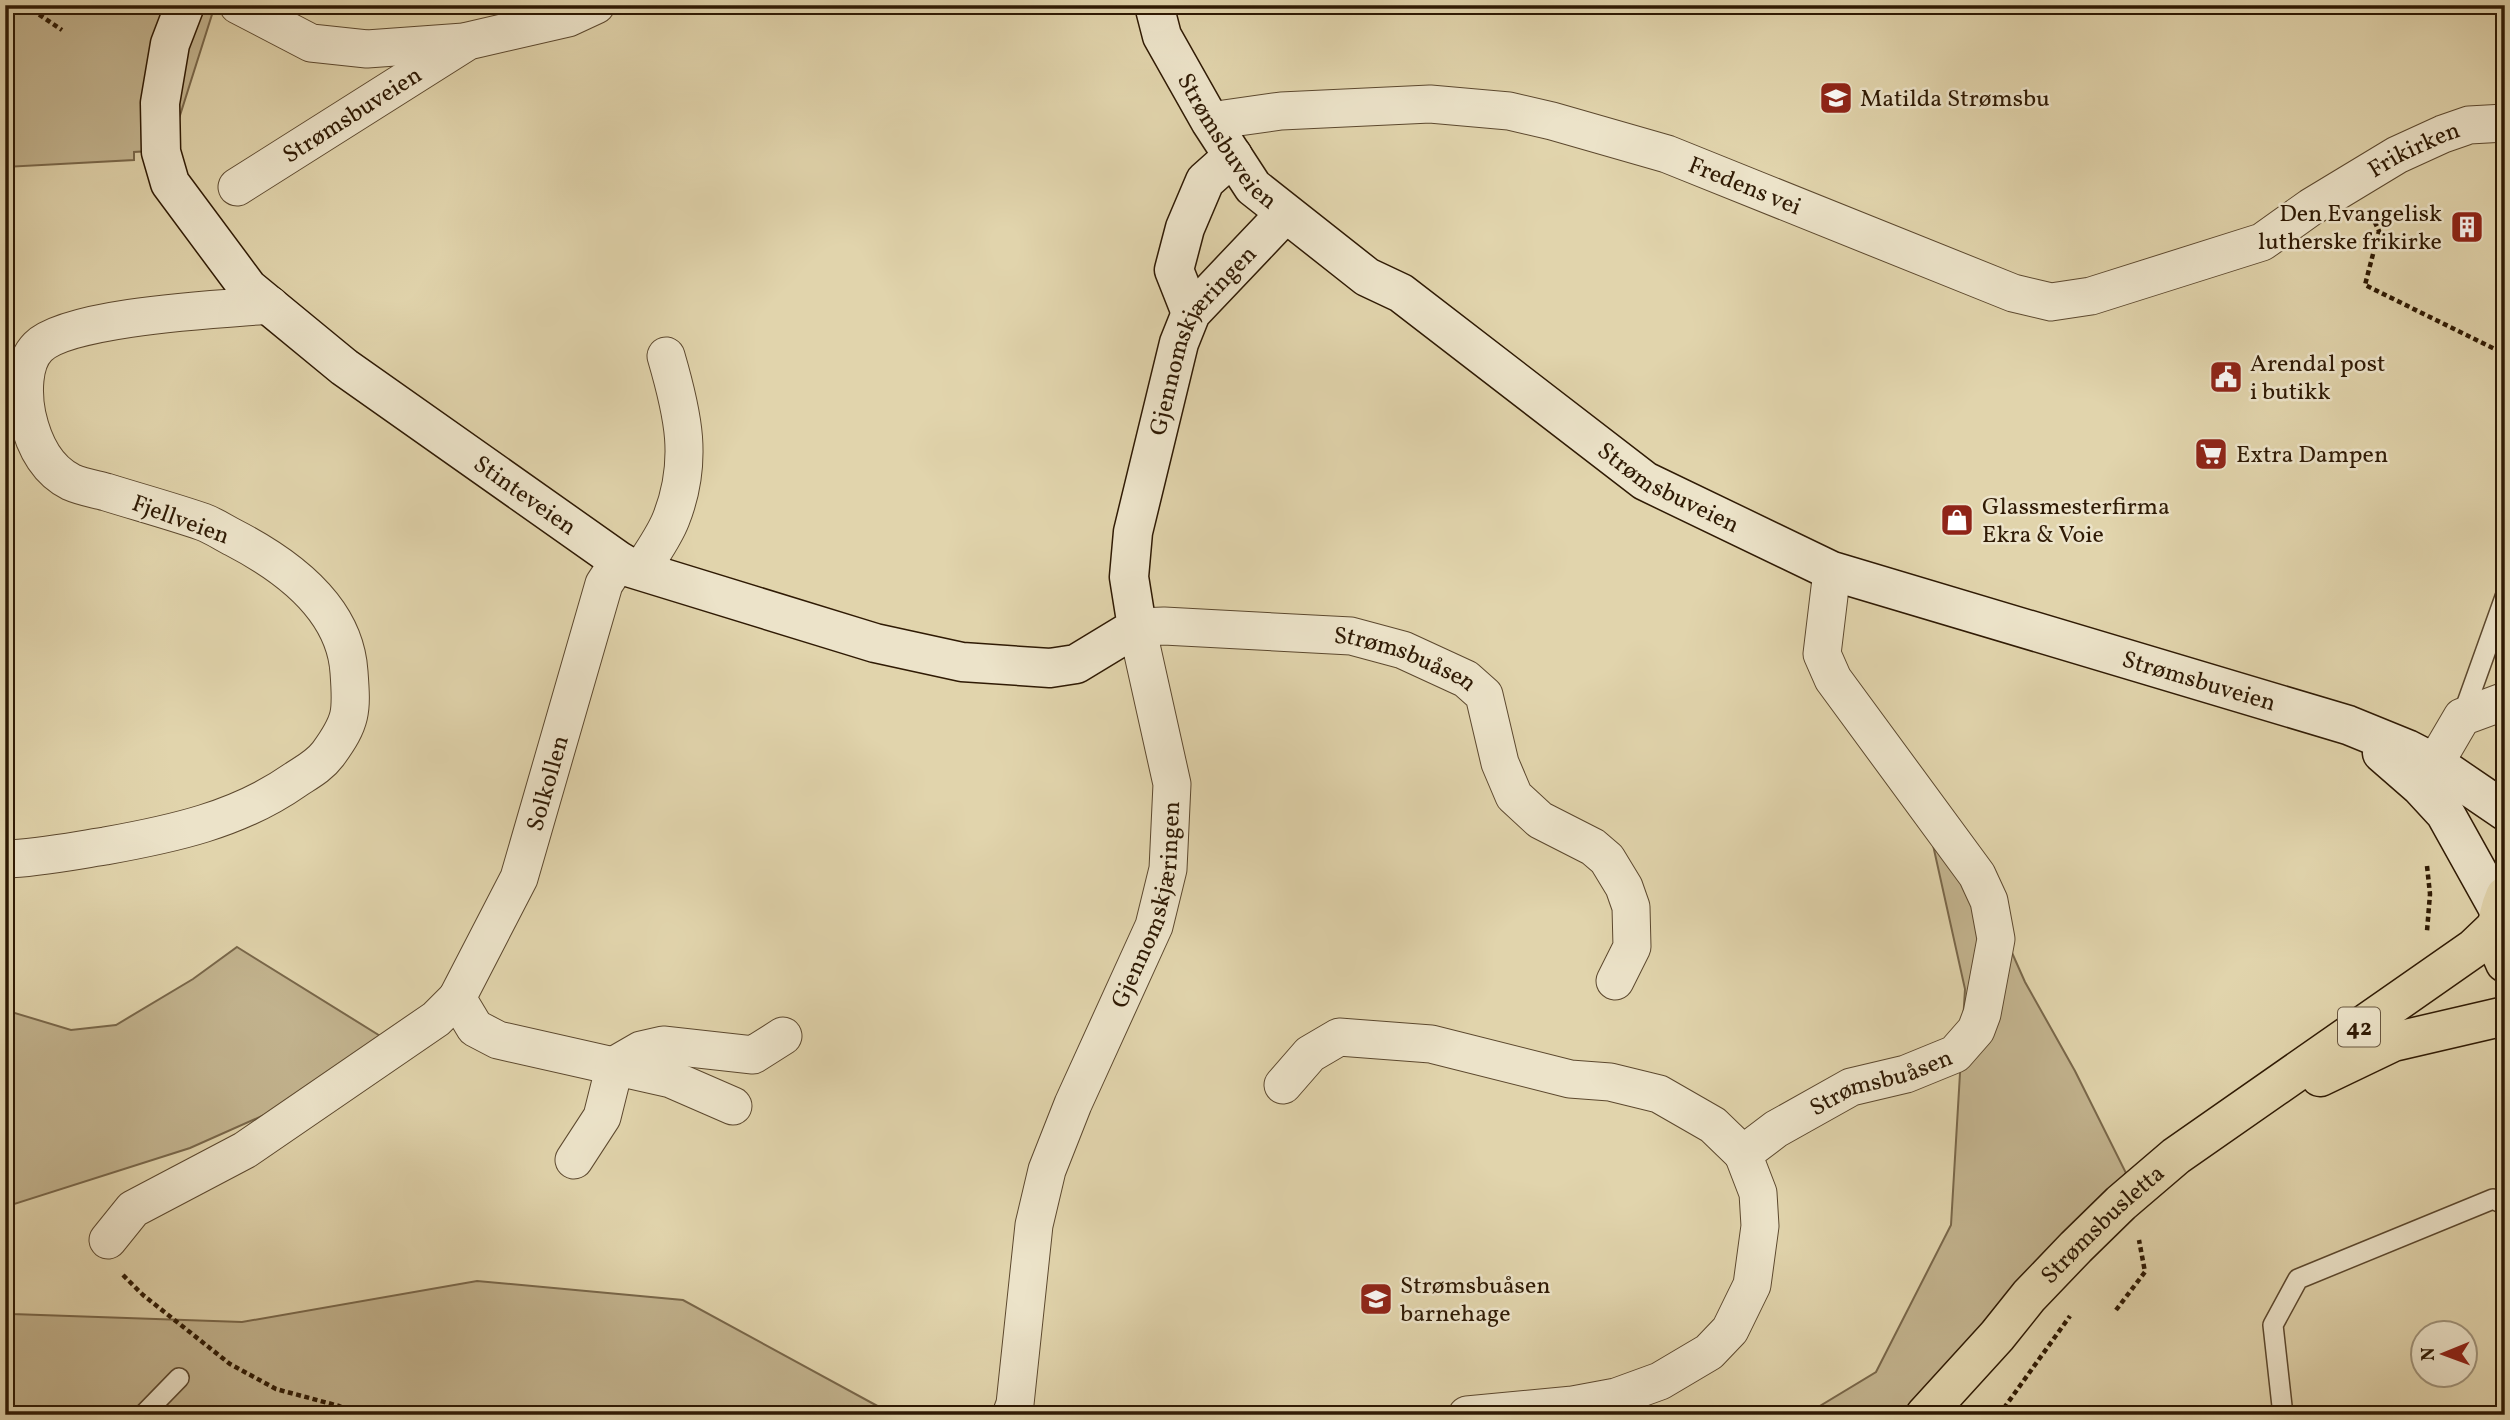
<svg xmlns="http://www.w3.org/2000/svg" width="2510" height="1420" font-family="Vollkorn,serif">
	<rect width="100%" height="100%" fill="#e1d4ac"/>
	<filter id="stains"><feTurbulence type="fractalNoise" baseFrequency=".00286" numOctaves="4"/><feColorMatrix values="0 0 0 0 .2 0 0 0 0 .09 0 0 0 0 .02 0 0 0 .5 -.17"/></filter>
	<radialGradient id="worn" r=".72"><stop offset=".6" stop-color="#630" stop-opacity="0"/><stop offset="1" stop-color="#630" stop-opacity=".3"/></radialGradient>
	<g fill="#c3b48f" stroke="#79674a" stroke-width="2">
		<path d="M5,5H215L169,150L134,152V160L5,167Z"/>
		<path d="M1925,809L1993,910L2025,982L2075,1071L2126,1173L1990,1339L1910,1415H1805L1876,1372L1951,1225L1965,989Z"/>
		<path d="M237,947L406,1052L190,1148L5,1207V1010L71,1030L116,1025L193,979Z"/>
		<path d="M477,1281L683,1300L894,1415H5V1300L12,1314L242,1322Z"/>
	</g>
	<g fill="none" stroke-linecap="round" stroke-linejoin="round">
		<defs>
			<g id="lane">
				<path d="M2462,717L2505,597"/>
				<path d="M143,1415L179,1378"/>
				<path d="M2283,1415L2273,1325L2298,1279L2493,1199L2505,1205"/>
			</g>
			<g id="street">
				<path d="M238,5L311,43L367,49L464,42"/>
				<path id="s1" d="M1210,121L1281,111L1430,104L1509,111L1552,121L1667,154L2013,293L2051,302L2091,296L2262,242L2311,207L2397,155L2443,134L2469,125L2505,123"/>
				<path id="s2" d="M237,187L468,41L568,18L596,5"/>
				<path d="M619,561L604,584L519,878L457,998L475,1028L498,1040L671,1079L733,1106"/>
				<path d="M641,571C651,554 664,537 671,519C694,461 683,414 666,356"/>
				<path d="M2421,787L2462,717L2505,701"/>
				<path d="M5,859C39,858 72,851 105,846C172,834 238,820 295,780C307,772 319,766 328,754C352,721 352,712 349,672C345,608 286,565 234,538C224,533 214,526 203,522C171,511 138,502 106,492C95,489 82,487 71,482C45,469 33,442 27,415C23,395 22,363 38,347C69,316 223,309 270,305"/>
				<path d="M1283,1085L1310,1054L1339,1037L1431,1044L1570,1079L1610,1082L1659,1094L1713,1125L1743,1154"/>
				<path d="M574,1160L602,1117L615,1065L641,1050L663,1045L753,1055L783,1036"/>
				<path d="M108,1240L133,1209L245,1150L436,1019L457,998"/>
				<path id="s3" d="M1011,1415L1015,1404L1034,1225L1047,1170L1073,1104L1154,926L1168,869L1172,784L1137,627L1164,626L1351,636L1403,650L1466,679L1484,695L1500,763L1514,796L1540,820L1593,847L1607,859L1624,887L1631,907L1632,947L1615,981"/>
				<path id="s4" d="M1467,1415L1573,1405L1616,1397L1660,1381L1709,1352L1730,1330L1752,1285L1760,1226L1758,1193L1743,1154L1776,1129L1851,1087L1906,1074L1955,1054L1976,1030L1982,1014L1996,939L1989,901L1977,875L1833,679L1822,654L1832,571"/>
			</g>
			<g id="secondary">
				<path id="s5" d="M185,5L170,44L160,103L161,152L170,183L248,288L344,367L619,561L631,568L875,643L962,662L1050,668L1076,664L1137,627L1129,577L1133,532L1179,343L1191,313L1285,214"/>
				<path id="s6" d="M1154,5L1162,36L1210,121L1253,187L1367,277L1401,293L1645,481L1832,571L2348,725L2407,749L2436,764L2505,811"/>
				<path d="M1191,313L1174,270L1185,228L1205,181L1233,156"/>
				<path d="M2382,753L2421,787L2445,813L2499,910"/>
			</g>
			<g id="primary">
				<path d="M2505,896C2495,919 2494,941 2505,963"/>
				<path d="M2320,1077L2393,1042L2505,1016"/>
				<path id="s7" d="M1925,1415L1997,1336L2029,1296L2076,1247L2121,1203L2176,1156L2474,948L2496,927"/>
			</g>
		</defs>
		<use href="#lane" stroke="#5c482e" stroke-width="22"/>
		<use href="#street" stroke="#5c482e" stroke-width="39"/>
		<use href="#secondary" stroke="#2f1a04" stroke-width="41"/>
		<use href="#primary" stroke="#2f1a04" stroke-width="41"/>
		<g stroke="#2f1a04" stroke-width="4.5" stroke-dasharray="5 3.5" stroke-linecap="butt">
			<path d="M25,5L62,30"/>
			<path d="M2371,214L2379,231L2365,285L2505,354"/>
			<path d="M2427,866L2430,894L2427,931"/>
			<path d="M123,1275L143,1295L230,1364L276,1389L339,1406L359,1415"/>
			<path d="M2116,1310L2145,1272L2139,1240"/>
			<path d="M1999,1415L2070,1316"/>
		</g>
		<use href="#lane" stroke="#ece3c9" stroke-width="19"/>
		<use href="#street" stroke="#ece3c9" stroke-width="37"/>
		<use href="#secondary" stroke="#ece3c9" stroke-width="38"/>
		<use href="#primary" stroke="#e1d4ac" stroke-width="38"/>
	</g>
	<defs>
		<symbol id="school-square" viewBox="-11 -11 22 22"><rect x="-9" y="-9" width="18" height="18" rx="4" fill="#8f2418" stroke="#ece3c9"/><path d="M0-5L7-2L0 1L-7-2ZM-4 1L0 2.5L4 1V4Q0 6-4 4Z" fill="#fff"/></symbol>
		<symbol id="building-square" viewBox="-11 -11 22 22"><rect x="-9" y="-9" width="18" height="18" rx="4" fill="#8f2418" stroke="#ece3c9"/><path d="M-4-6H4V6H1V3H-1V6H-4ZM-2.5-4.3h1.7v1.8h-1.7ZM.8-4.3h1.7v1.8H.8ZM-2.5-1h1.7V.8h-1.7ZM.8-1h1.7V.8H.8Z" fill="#fff"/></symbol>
		<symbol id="civic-square" viewBox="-11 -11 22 22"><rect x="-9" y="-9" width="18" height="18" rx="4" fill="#8f2418" stroke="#ece3c9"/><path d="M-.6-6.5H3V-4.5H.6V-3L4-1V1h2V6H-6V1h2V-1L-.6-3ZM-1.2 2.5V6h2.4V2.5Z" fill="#fff"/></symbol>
		<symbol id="supermarket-square" viewBox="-11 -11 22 22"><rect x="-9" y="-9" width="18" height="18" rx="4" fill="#8f2418" stroke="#ece3c9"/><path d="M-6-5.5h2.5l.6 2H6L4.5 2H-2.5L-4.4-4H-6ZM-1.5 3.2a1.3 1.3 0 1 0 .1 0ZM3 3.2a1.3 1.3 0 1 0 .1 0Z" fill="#fff"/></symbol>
		<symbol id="shop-square" viewBox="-11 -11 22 22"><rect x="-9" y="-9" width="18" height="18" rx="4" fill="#8f2418" stroke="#ece3c9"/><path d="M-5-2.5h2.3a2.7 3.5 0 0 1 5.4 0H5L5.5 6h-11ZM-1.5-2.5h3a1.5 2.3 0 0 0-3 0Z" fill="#fff"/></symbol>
	</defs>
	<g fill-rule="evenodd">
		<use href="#school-square" x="1817" y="79" width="38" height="38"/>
		<use href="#building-square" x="2448" y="208" width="38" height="38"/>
		<use href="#civic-square" x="2207" y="358" width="38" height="38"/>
		<use href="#supermarket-square" x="2192" y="435" width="38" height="38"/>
		<use href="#shop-square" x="1938" y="501" width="38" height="38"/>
		<use href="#school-square" x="1357" y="1280" width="38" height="38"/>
	</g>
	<g text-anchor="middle" stroke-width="5" stroke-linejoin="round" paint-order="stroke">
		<rect fill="#ece3c9" stroke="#68563f" stroke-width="2" x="2338" y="1007.5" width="42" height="39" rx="5"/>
		<g font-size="23" font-weight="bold" fill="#2f1a04">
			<text x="2359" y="1035">42</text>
		</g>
		<g font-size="24" fill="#2f1a04" stroke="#ece3c9" text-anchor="start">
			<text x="1860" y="106">Matilda Strømsbu</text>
			<text x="2442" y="221" text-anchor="end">Den Evangelisk<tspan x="2442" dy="28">lutherske frikirke</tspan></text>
			<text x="2250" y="371">Arendal post<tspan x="2250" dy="28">i butikk</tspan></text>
			<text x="2236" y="462">Extra Dampen</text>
			<text x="1982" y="514">Glassmesterfirma<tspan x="1982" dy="28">Ekra &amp; Voie</tspan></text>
			<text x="1400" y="1293">Strømsbuåsen<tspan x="1400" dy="28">barnehage</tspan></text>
		</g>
		<g font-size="24" fill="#2f1a04" stroke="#ece3c9">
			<text dy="8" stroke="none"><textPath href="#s2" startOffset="136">Strømsbuveien</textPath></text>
			<text dy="8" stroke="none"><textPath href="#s6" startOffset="156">Strømsbuveien</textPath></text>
			<text dy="8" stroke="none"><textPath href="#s1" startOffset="1274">Frikirken</textPath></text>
			<text dy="8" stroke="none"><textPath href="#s1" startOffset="548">Fredens vei</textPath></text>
			<text dy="8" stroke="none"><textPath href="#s5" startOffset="1622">Gjennomskjæringen</textPath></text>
			<text dy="8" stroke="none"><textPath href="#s6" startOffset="723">Strømsbuveien</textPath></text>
			<text dy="8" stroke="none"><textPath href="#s5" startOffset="660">Stinteveien</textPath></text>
			<text transform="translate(181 519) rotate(20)" y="8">Fjellveien</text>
			<text dy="8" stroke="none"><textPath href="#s3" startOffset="1092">Strømsbuåsen</textPath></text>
			<text dy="8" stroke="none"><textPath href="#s6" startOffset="1290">Strømsbuveien</textPath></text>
			<text transform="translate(547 783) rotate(-74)" y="8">Solkollen</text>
			<text dy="8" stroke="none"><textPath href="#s3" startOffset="534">Gjennomskjæringen</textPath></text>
			<text dy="8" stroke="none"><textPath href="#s4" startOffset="626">Strømsbuåsen</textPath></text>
			<text dy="8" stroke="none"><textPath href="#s7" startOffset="261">Strømsbusletta</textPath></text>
		</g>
	</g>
	<rect width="2510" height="1420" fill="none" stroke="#e1d4ac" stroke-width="28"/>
	<rect x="7" y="7" width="2496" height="1406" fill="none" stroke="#2f1a04" stroke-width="3.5"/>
	<rect x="14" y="14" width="2482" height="1392" fill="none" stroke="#2f1a04" stroke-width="2"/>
	<g transform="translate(2444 1354) rotate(269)"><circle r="33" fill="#ece3c9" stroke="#a0937a" stroke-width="2"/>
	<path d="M0-5L12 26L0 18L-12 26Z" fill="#8f2418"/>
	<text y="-10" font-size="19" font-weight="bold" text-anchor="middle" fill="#2f1a04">N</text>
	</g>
	<rect width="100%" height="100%" filter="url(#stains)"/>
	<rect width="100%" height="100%" fill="url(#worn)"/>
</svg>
